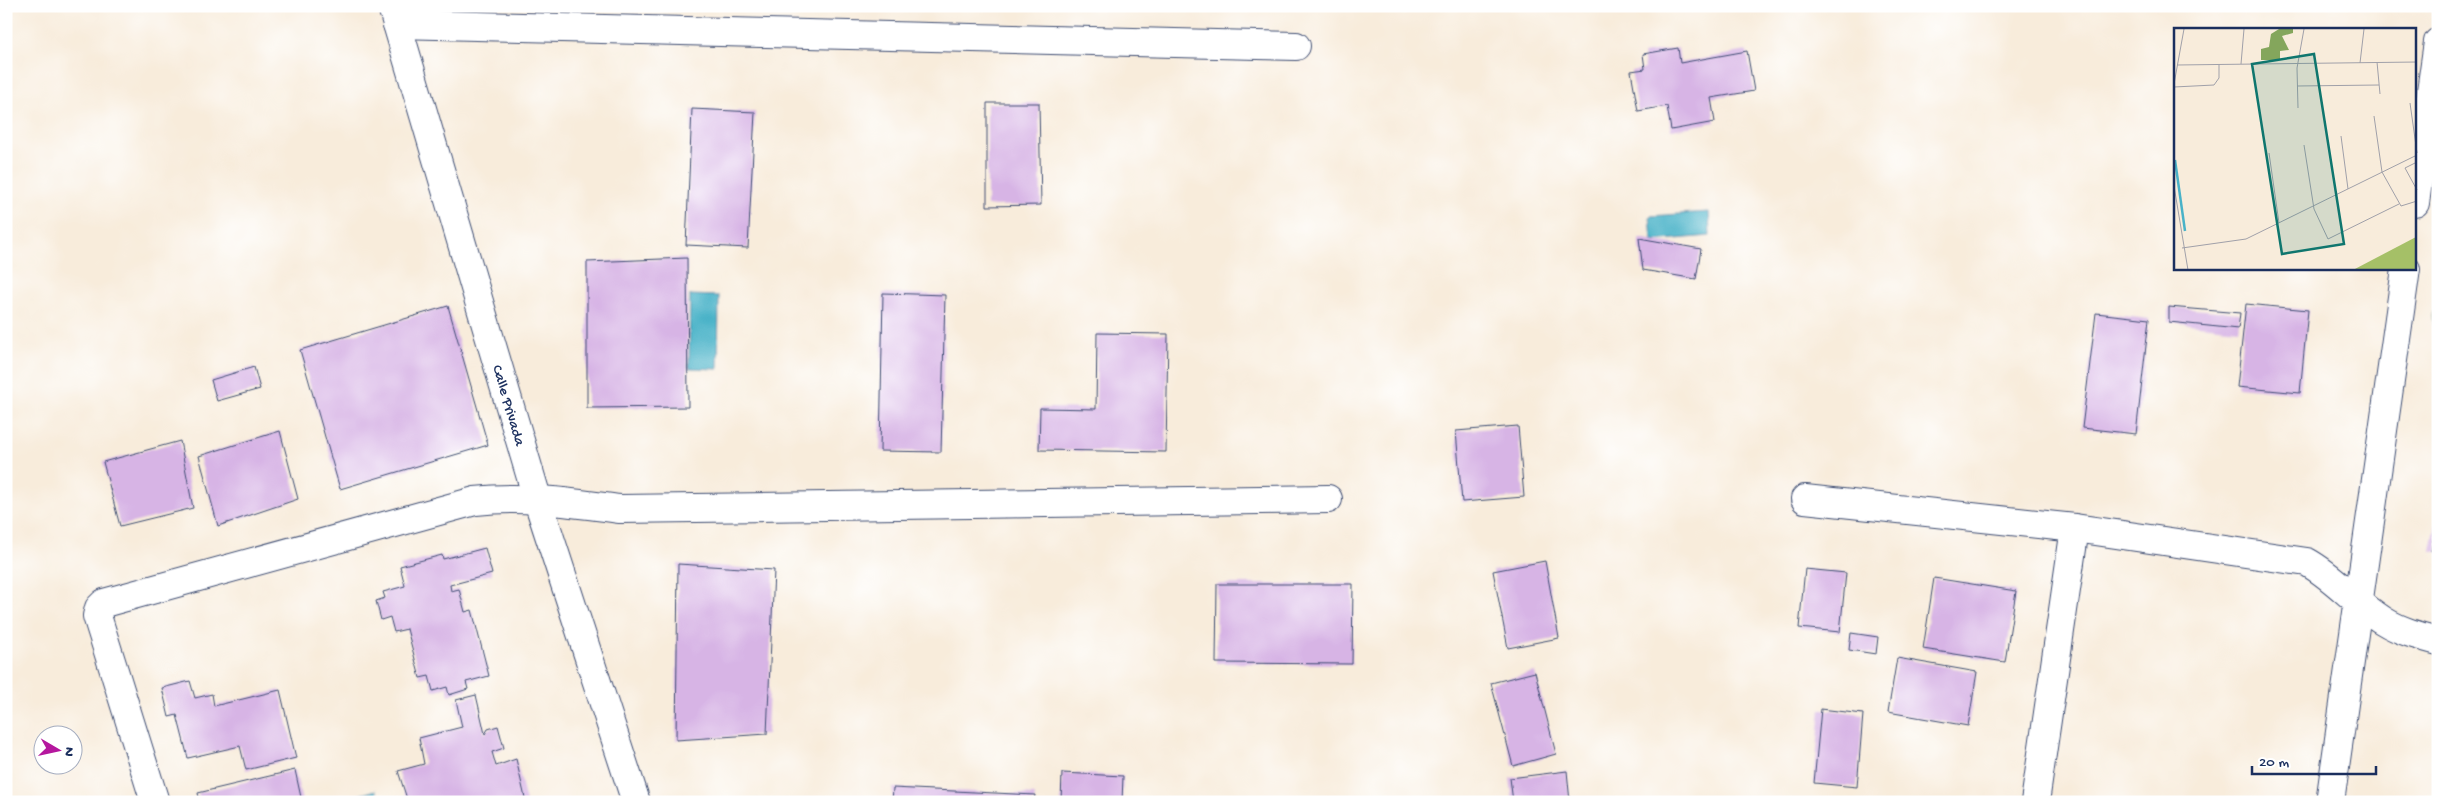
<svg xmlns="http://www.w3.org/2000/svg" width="2444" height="808" font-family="'Gochi Hand',sans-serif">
	<rect width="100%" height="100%" fill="#fff"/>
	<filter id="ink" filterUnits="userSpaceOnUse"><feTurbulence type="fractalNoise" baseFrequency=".02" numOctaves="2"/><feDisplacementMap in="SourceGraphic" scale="10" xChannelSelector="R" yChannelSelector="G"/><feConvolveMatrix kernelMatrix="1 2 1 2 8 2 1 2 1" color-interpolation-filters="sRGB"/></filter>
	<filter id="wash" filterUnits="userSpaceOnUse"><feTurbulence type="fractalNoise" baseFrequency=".0096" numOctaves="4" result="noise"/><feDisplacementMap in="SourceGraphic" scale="20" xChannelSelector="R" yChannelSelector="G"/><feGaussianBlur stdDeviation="1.12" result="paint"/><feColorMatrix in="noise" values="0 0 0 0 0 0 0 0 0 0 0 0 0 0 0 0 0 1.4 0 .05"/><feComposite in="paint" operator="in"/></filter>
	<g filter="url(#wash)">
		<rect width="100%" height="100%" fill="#f8ecdb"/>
		<path fill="#84a65c" stroke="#506a5d" d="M2438,293V364L2433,316Z"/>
		<g fill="#49b2c8" stroke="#327093">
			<path d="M1709,212L1710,236L1652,241L1650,216Z"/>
			<path d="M690,295L719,296L718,369L689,368Z"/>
			<path d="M376,790L379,802H358L356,796Z"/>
		</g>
		<g id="blocks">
			<g fill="#d7b4e5">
				<path d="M1678,48L1680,63L1747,51L1754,91L1711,98L1715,122L1671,130L1667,106L1638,111L1631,71L1645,69L1643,54Z"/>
				<path d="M987,103H1039L1041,205L987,206Z"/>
				<path d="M692,109L755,112L748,248L686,245Z"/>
				<path d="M1639,238L1701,249L1696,279L1643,270Z"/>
				<path d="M687,258L688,407L587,408V262Z"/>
				<path d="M883,293L945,295L941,452L880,451Z"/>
				<path d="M2246,304L2308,310L2300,393L2237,387Z"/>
				<path d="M448,306L488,445L340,489L300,350Z"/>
				<path d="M2169,307L2240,313L2238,329L2169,322Z"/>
				<path d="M2096,313L2149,319L2136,434L2082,428Z"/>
				<path d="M1097,333L1168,334L1166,452L1039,450L1040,408L1096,409Z"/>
				<path d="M254,367L260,389L217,401L211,380Z"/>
				<path d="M1518,426L1524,497L1462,502L1456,431Z"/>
				<path d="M280,431L298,499L218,526L199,456Z"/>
				<path d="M180,441L193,508L120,526L103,462Z"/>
				<path d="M2437,519H2438V552L2431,551Z"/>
				<path d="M485,548L492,574L450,585L451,591L459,589L465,612L472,610L489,676L466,682L468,689L449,695L447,687L433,691L429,676L420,678L407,629L394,632L390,617L381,620L376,601L385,598L383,592L405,586L400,566L442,555L443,559Z"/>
				<path d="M1545,561L1559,638L1508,648L1493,571Z"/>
				<path d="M678,564L774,570L767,734L676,740Z"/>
				<path d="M1805,569L1846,573L1840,632L1799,628Z"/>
				<path d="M1934,578L2016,591L2005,662L1923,649Z"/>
				<path d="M1217,584H1353L1352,664L1216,663Z"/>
				<path d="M1851,633L1878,637L1876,654L1849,650Z"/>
				<path d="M1897,658L1977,672L1968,726L1888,712Z"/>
				<path d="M1535,672L1556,754L1513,766L1491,683Z"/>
				<path d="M190,681L195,698L212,694L214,706L280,690L296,758L246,770L240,746L188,758L177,715L169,717L162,688Z"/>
				<path d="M476,695L485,734L488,729L498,726L504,748L492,752L496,766L516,759L526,802H408L398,771L424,764L419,738L462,727L456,700Z"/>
				<path d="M1821,709L1863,714L1857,787L1814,783Z"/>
				<path d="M295,770L302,802H200L198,793Z"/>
				<path d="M1567,771L1570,802H1513L1510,778Z"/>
				<path d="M1062,773L1123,776L1122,802H1061Z"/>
				<path d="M893,788L1035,795L1034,802H892Z"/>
			</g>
		</g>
	</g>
	<g filter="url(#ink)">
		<use href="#blocks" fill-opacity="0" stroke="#3c4b71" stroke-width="1"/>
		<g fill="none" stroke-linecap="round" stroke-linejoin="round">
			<defs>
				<g id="street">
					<path id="s1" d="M392,7L537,498L636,802"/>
					<path d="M397,24L1296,46"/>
					<path d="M2415,203L2438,42"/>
					<path d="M1805,499L2075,528L2307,562C2336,578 2356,604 2384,621C2400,631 2419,636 2438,641"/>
					<path d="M155,802L97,616L99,608L104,603L475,501C525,495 571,503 620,509L1328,499"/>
					<path d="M2035,802L2075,528"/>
					<path d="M2330,802L2406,269"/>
				</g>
			</defs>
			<use href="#street" stroke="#3c4b71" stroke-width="30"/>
			<use href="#street" stroke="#fff" stroke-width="28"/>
		</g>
	</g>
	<g text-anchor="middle" stroke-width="5" stroke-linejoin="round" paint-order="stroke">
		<g font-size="15" fill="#1b2f5e" stroke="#fff">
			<text dy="5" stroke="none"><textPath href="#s1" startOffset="415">Calle Privada</textPath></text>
		</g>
	</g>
	<g transform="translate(2174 28)">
		<rect width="242" height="242" fill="#f8ecdb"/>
		<path d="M242,209V242H179Z" fill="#a5c067"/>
		<path d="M105,1H119V5L108,8L115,22L106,23V32H87V21L95,19L97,6Z" fill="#84a65c"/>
		<path fill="none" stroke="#49b2c8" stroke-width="2.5" d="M1,132L11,203"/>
		<path fill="none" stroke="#a0a0a9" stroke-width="1" d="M203,34L206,66M186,35L190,1M67,36L70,1M3,37L243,34M0,56L10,1M123,58L205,57M0,59L40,57L45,50V36M236,75L243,125M124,80L123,40L130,1M200,88L208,144L227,178L243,173M167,108L174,161M130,117L140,181L154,211L225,176M95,125L105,195M243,134L231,140L243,162M0,158L14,242M8,220L72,211L243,127"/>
		<path fill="#0f766e" fill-opacity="0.15" stroke="#0f766e" stroke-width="2.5" d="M140,26L170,216L108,226L78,36Z"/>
		<rect width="242" height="242" fill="none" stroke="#1b2f5e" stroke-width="2.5"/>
	</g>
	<rect width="2444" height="808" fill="none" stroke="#fff" stroke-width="25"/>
	<g transform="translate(58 750) rotate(99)"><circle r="24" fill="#ffffff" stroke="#a4acbf"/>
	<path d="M0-4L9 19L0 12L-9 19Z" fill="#b5179e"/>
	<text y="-8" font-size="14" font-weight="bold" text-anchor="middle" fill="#1b2f5e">N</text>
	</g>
	<path d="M2252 766v8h124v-8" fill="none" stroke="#1b2f5e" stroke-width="2.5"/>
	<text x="2259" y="766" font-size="15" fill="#1b2f5e" stroke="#ffffff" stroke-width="4" paint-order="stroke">20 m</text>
</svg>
